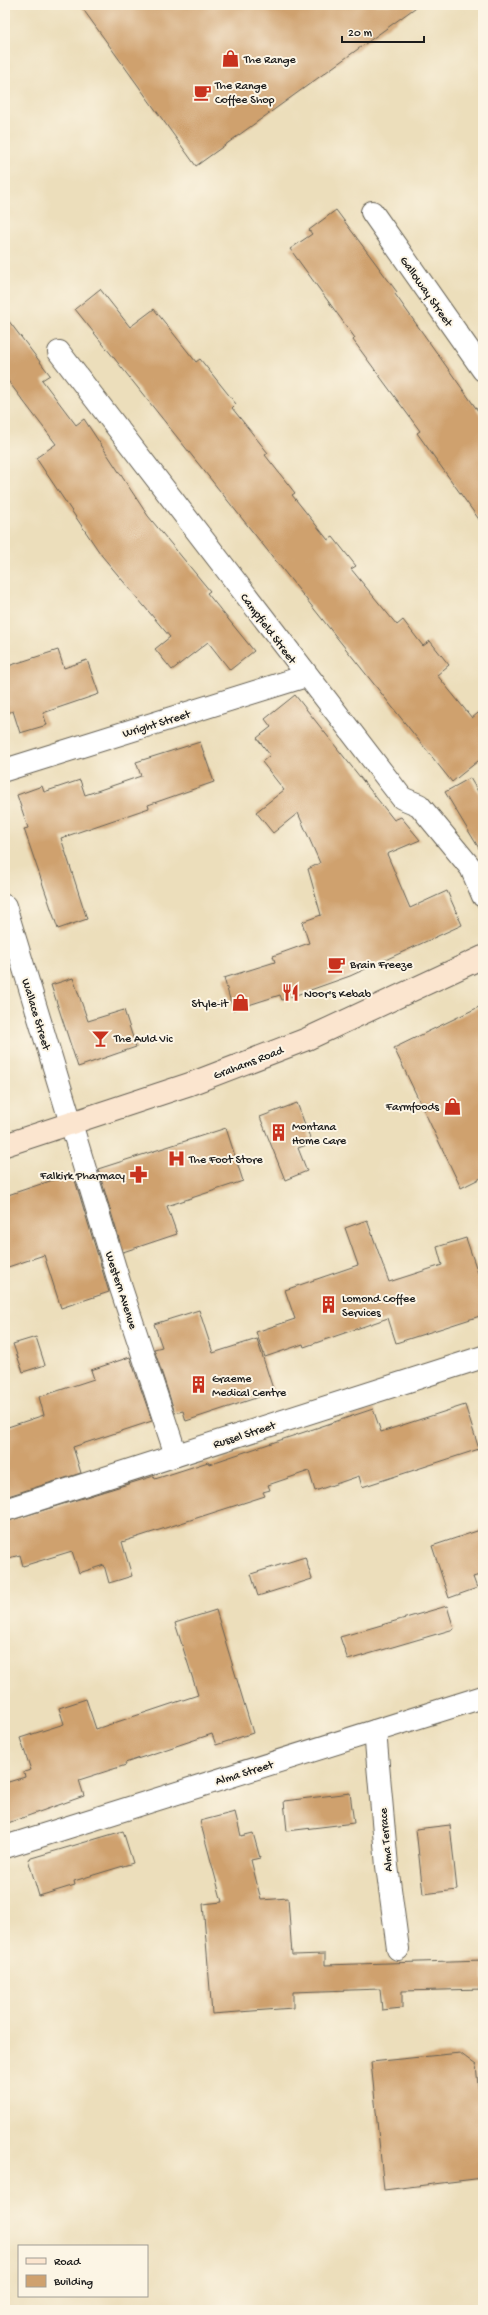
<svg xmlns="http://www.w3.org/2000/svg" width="488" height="2315" font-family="'Gochi Hand',sans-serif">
	<rect width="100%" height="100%" fill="#fcf5e5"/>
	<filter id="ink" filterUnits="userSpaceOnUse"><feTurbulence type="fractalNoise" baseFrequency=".025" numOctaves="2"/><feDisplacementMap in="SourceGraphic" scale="8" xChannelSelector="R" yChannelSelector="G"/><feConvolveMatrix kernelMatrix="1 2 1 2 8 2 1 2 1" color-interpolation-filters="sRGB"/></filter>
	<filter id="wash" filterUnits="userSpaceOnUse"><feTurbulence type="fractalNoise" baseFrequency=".012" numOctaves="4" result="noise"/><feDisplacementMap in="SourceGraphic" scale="16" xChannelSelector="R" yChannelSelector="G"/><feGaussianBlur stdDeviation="0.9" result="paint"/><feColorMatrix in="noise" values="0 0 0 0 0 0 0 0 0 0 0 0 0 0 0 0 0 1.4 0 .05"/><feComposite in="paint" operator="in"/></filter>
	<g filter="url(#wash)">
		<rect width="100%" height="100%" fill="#ecdebb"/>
		<g id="blocks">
			<g fill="#cfa16e">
				<path d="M80,5H419L196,166Z"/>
				<path d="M336,210L397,292L395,294L483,418V525L417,433L420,431L353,340L355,338L290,249L312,234L309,230Z"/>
				<path d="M100,289L130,327L154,309L196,362L200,359L236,404L232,408L268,453L265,455L295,493L292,495L328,540L333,537L356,566L351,569L397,625L403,620L423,646L430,641L449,665L437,675L472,718L483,709V757L452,782L75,309Z"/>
				<path d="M5,316L50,375L42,380L76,425L84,419L148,516L210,591L207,593L254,651L230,670L208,642L172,670L155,649L170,637L102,556L36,458L56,444L5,377Z"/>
				<path d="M58,650L64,668L87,660L99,694L43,713L47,725L20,733L13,711L5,714V667Z"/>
				<path d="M295,695L394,820L401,817L420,840L387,854L410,908L447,891L462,925L350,976L282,1000L280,995L233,1010L224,978L275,962L273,956L309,943L302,922L321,915L308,869L320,863L298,813L273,833L256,812L284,790L262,762L270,755L257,738L271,727L265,719Z"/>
				<path d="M200,742L214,782L148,805L149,808L61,838L87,919L58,929L24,829L28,828L17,795L42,786L44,792L80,780L85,795L141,776L136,762Z"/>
				<path d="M470,778L483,800V855L445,792Z"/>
				<path d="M73,978L88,1021L124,1010L136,1047L78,1067L51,985Z"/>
				<path d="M483,1005V1177L461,1188L394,1048Z"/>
				<path d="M297,1103L312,1143L298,1148L307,1171L285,1180L260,1117Z"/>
				<path d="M226,1128L243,1181L167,1206L177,1234L123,1252L98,1169Z"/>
				<path d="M71,1174L72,1177H74L109,1292L61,1308L44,1255L5,1268V1196Z"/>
				<path d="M367,1220L389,1282L442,1265L437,1247L466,1238L478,1273L483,1272V1315L396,1343L388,1318L304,1347L303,1344L265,1357L256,1332L295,1319L285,1290L358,1265L345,1228Z"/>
				<path d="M199,1310L213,1353L257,1339L274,1392L186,1421L183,1411L175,1413L154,1349L162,1347L154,1324Z"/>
				<path d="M36,1337L45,1365L23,1372L13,1344Z"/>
				<path d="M130,1357L152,1421L73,1447L81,1473L5,1497V1428L44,1415L39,1397L94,1379L91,1370Z"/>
				<path d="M465,1405L479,1449L362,1487L359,1476L315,1491L309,1471L268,1485L270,1490L263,1492L265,1496L122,1542L132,1576L109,1583L104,1565L79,1573L72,1551L23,1566L20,1555L5,1559V1522L154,1476L155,1479L208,1462L209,1464L373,1409L381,1432Z"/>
				<path d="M483,1529V1574L473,1577L477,1588L449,1598L432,1546Z"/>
				<path d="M305,1557L312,1579L258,1596L251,1574Z"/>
				<path d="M447,1606L454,1629L348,1660L340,1637Z"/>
				<path d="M216,1610L253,1733L216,1745L212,1734L125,1763L126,1765L79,1780L84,1796L5,1824V1783L25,1777L24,1772L31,1770L20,1738L64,1724L59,1708L86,1699L96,1729L198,1695L175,1623Z"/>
				<path d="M350,1793L354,1823L287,1831L284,1801Z"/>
				<path d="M235,1812L241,1836L253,1833L260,1858L251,1860L261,1900L288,1898L292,1955L325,1954V1965L483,1960V1989L402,1991V2008L382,2010L380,1989L293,1992V2008L212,2014L203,1904L222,1902L200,1821Z"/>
				<path d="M450,1825L457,1890L423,1894L416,1829Z"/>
				<path d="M123,1831L133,1863L74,1881L75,1885L39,1896L28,1859Z"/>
				<path d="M460,2053L476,2065L483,2135V2178L384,2190L371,2062Z"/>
			</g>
		</g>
	</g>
	<g filter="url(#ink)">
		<use href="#blocks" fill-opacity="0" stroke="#656054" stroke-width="1"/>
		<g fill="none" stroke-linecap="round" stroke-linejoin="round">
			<defs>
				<g id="street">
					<path d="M372,212L483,370"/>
					<path d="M59,352L402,798L419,805L471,868L483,896"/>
					<path d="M5,770L306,676"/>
					<path d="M5,906L121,1288L176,1455"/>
					<path d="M5,1510L483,1357"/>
					<path d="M375,1731L387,1866L398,1949"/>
					<path d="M5,1847L483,1697"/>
				</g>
				<path id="secondary" d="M5,1145L190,1084L307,1039L483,957"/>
			</defs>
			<use href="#street" stroke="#656054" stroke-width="24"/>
			<use href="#secondary" stroke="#656054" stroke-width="24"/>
			<use href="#street" stroke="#fff" stroke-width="22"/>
			<use href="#secondary" stroke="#fbe5cf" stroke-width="22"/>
		</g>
	</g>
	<defs>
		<symbol id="shop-bare" viewBox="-9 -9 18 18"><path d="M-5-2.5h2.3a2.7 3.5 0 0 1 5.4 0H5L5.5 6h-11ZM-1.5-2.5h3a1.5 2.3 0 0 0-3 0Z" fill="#c8321e" stroke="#fcf5e5" stroke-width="2.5" paint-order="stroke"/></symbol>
		<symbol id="cafe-bare" viewBox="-9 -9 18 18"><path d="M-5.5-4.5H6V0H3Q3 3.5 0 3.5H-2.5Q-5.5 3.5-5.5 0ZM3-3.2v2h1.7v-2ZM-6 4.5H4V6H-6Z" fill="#c8321e" stroke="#fcf5e5" stroke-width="2.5" paint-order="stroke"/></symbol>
		<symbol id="restaurant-bare" viewBox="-9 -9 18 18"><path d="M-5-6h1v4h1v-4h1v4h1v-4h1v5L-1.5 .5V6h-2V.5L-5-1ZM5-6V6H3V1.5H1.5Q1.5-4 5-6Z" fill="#c8321e" stroke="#fcf5e5" stroke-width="2.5" paint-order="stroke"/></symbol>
		<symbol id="bar-bare" viewBox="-9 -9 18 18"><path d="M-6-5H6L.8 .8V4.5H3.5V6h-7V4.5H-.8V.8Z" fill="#c8321e" stroke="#fcf5e5" stroke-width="2.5" paint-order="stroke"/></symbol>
		<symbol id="building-bare" viewBox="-9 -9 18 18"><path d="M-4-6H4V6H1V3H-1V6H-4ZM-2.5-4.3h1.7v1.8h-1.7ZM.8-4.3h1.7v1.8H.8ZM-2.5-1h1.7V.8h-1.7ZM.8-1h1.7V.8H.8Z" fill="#c8321e" stroke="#fcf5e5" stroke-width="2.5" paint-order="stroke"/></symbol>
		<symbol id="hospital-bare" viewBox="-9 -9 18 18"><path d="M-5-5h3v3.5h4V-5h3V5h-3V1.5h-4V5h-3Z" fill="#c8321e" stroke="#fcf5e5" stroke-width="2.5" paint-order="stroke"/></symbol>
		<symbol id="pharmacy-bare" viewBox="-9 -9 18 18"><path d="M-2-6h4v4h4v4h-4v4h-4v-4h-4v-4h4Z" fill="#c8321e" stroke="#fcf5e5" stroke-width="2.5" paint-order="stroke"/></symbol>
	</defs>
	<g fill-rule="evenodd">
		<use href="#shop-bare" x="218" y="46" width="25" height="25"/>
		<use href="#cafe-bare" x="190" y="80" width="25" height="25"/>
		<use href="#cafe-bare" x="324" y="952" width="25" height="25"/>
		<use href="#restaurant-bare" x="278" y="980" width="25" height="25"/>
		<use href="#shop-bare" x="228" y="990" width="25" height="25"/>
		<use href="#bar-bare" x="88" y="1026" width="25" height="25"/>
		<use href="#shop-bare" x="440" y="1094" width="25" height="25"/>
		<use href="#building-bare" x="266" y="1120" width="25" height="25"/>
		<use href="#hospital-bare" x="164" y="1146" width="25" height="25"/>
		<use href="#pharmacy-bare" x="126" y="1162" width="25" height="25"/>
		<use href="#building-bare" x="316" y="1292" width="25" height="25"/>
		<use href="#building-bare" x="186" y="1372" width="25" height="25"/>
	</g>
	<g text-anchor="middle" stroke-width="4" stroke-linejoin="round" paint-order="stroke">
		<g font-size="12" fill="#1c1c1c" stroke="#fcf5e5" text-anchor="start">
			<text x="244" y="63">The Range</text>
			<text x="215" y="89">The Range<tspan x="215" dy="14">Coffee Shop</tspan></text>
			<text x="350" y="968">Brain Freeze</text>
			<text x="304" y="997">Noor's Kebab</text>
			<text x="228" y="1007" text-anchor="end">Style-it</text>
			<text x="114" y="1042">The Auld Vic</text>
			<text x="439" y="1110" text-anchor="end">Farmfoods</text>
			<text x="292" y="1130">Montana<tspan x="292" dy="14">Home Care</tspan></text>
			<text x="189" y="1163">The Foot Store</text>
			<text x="125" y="1179" text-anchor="end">Falkirk Pharmacy</text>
			<text x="342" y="1302">Lomond Coffee<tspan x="342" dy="14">Services</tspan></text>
			<text x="212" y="1382">Graeme<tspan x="212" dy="14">Medical Centre</tspan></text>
		</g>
		<g font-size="12" fill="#1c1c1c" stroke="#fcf5e5">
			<text transform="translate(427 291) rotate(55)" y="4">Galloway Street</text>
			<text transform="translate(269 628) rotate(53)" y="4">Campfield Street</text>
			<text transform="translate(156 723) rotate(-17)" y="4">Wright Street</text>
			<text transform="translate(37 1014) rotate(73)" y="4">Wallace Street</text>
			<text transform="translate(248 1062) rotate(-21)" y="4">Grahams Road</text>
			<text transform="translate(122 1290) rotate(72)" y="4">Western Avenue</text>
			<text transform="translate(244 1434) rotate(-18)" y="4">Russel Street</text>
			<text transform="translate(244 1772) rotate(-17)" y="4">Alma Street</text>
			<text transform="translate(385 1840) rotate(-95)" y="4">Alma Terrace</text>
		</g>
	</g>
	<rect width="488" height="2315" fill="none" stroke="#fcf5e5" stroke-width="20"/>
	<rect x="18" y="2245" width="130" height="52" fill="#fcf5e5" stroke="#a29e95"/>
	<rect x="26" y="2258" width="20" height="6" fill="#fbe5cf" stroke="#a29e95"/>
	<text x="54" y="2265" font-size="12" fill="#1c1c1c">Road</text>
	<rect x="26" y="2275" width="20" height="12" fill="#cfa16e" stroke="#a29e95"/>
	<text x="54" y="2285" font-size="12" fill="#1c1c1c">Building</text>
	<path d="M342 36v6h82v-6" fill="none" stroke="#1c1c1c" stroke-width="2"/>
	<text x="348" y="36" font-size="12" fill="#1c1c1c" stroke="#fcf5e5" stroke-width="3" paint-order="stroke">20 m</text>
</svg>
